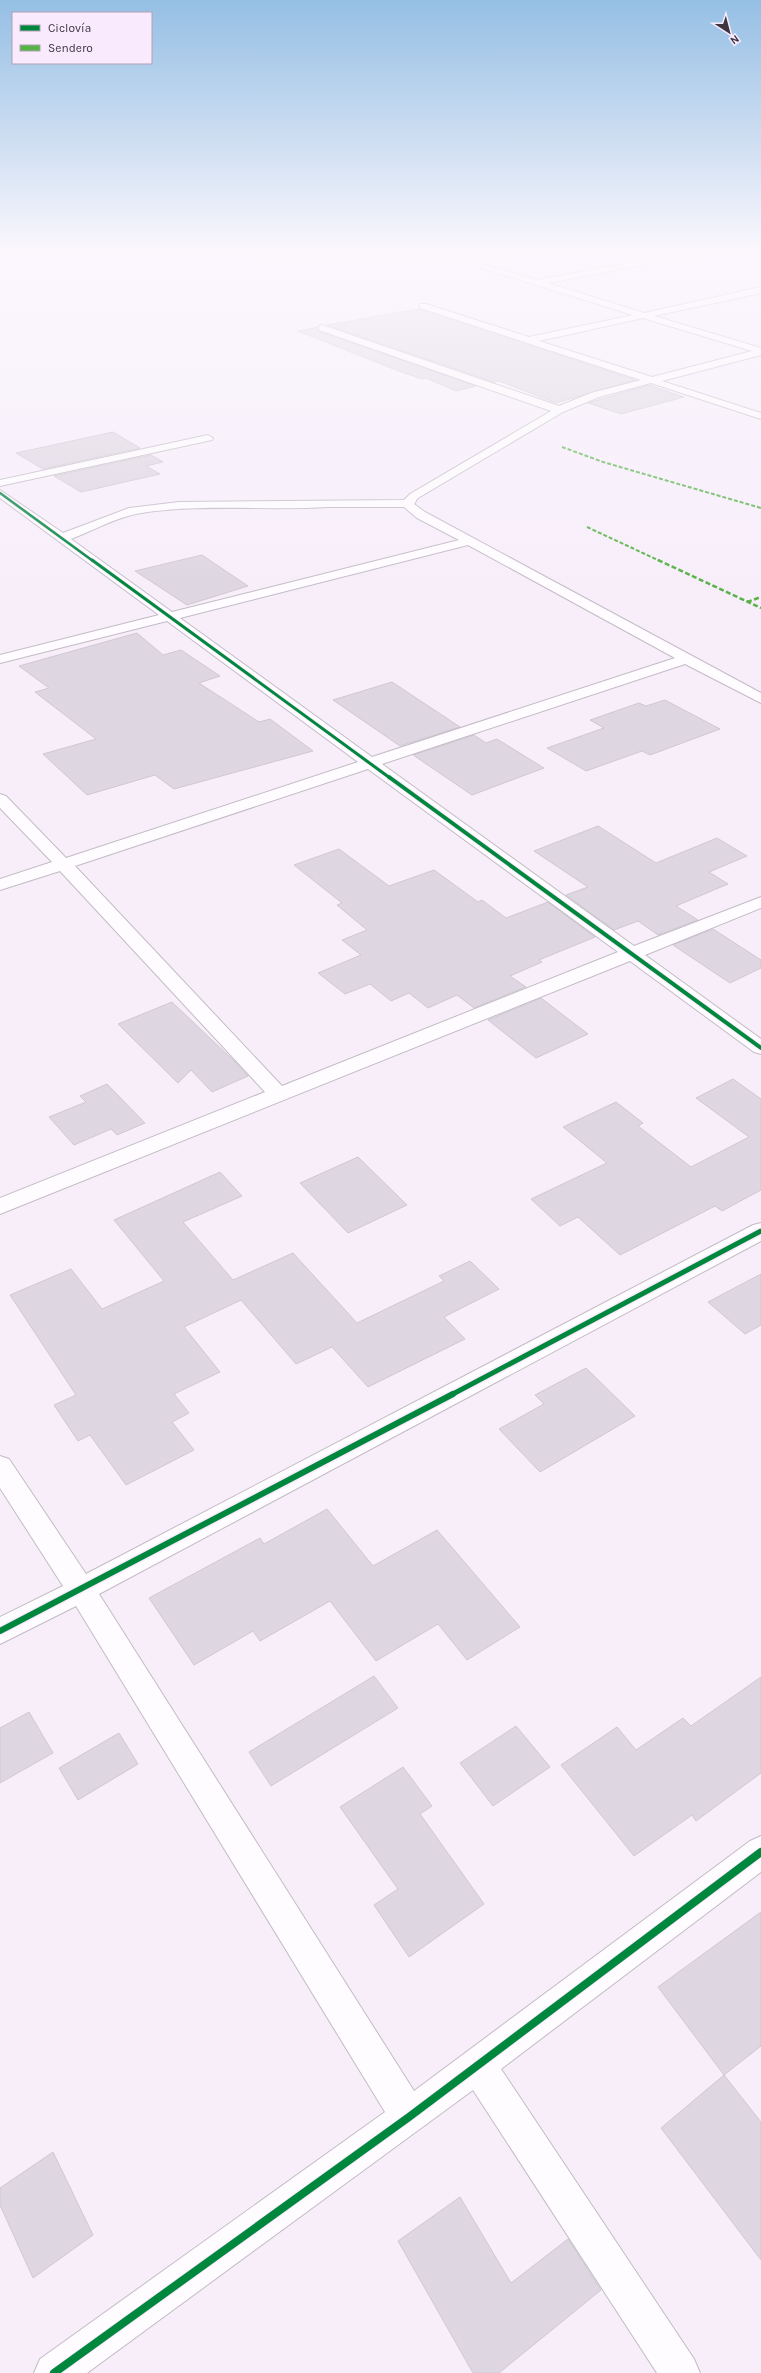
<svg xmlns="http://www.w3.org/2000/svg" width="761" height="2373" font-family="Karla,sans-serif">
	<rect width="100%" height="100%" fill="#f7eefa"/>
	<g fill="#ded6e1" stroke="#cfc8d2">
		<path d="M419,309H420L635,380L556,403L499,381L494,382L327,325Z"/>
		<path d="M318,327L319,331L476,386L456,391L426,378L422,379L396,370L298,331Z"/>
		<path d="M649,385L684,397L621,414L588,403Z"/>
		<path d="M113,432L140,448L43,469L16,453Z"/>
		<path d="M151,455L163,462L146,466L160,474L81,492L54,476Z"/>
		<path d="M202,555L248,586L187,605L135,571Z"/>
		<path d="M137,633L163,655L181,650L220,676L199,683L259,722L270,719L313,751L174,789L155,775L87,795L43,754L96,739L35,692L49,688L19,666Z"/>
		<path d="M392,682L460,727L400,746L333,700Z"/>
		<path d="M665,700L720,729L650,755L642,751L586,771L547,748L604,728L590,720L639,703L646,706Z"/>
		<path d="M474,735L486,743L497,739L544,768L472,795L413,755Z"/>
		<path d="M598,826L656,863L717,838L747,856L709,872L728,884L676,906L698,920L658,935L638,921L614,930L566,895L588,887L534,851Z"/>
		<path d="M339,849L389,886L434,870L478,902L482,900L506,918L548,902L595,937L539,960L542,962L510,976L526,987L474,1008L457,995L428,1008L409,993L391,1001L370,984L345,994L318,973L361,955L342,940L367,930L337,905L342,903L294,865Z"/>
		<path d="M713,929L761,960V968L730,983L673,945Z"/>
		<path d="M541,998L588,1034L536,1058L488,1020Z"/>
		<path d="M172,1002L234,1061L248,1076L212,1092L191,1070L178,1083L118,1024Z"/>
		<path d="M733,1079L761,1099V1190L722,1211L715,1206L620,1255L578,1217L560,1226L531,1199L607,1163L563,1127L616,1102L643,1123L638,1126L691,1167L749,1137L696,1098Z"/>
		<path d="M107,1084L145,1123L117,1135L111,1129L74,1145L49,1117L86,1102L80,1096Z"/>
		<path d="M358,1157L407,1205L348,1233L300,1183Z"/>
		<path d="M220,1172L242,1196L183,1222L233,1280L293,1253L357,1323L444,1281L439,1276L470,1261L499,1289L444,1317L465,1339L368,1387L332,1347L296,1364L241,1300L184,1327L220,1372L174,1394L189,1413L172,1422L194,1450L126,1485L90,1435L78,1441L54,1405L76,1395L10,1295L71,1269L102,1309L164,1281L114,1220Z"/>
		<path d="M761,1274V1325L745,1334L708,1302Z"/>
		<path d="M586,1368L635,1416L540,1472L499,1429L544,1404L535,1395Z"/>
		<path d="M327,1509L373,1566L437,1530L520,1627L467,1660L438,1624L376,1661L330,1601L260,1641L253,1631L194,1665L149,1598L260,1538L264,1544Z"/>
		<path d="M374,1676L398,1708L271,1786L249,1752Z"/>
		<path d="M761,1677V1773L696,1821L692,1815L634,1856L561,1765L617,1727L636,1750L683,1718L691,1726Z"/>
		<path d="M29,1712L53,1753L0,1783V1728Z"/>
		<path d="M516,1726L550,1767L493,1806L460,1763Z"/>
		<path d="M119,1733L138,1764L78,1800L59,1768Z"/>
		<path d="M403,1767L432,1806L420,1814L484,1904L409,1957L374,1905L398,1889L340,1807Z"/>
		<path d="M761,1912V2046L724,2075L658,1987Z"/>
		<path d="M724,2075L761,2122V2260L661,2128Z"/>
		<path d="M53,2152L93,2235L33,2278L0,2205V2188Z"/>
		<path d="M460,2197L511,2283L568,2239L601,2290L499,2373H473L398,2241Z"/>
	</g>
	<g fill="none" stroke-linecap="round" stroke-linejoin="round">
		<defs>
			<g id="street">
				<path d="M430,252H441L537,280L689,252H703L699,254L548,283L644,313L761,287V293L654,316L761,348V355L662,381L761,413V419L651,383L599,397L563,412L418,498L414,504L425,512L761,693V703L685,664L382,764L634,946L761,897V908L645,955L761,1039V1054L754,1052L630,961L0,1214V1198L265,1092L60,871L0,890V879L52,862L0,808V794L6,796L66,858L358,762L167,621L0,663V655L159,615L0,498V490L63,533L129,508L179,502L404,500L410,494L551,411L319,330V326L322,325L559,406L591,393L641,380L420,308V304H426L529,337L633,315ZM643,318L752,351L652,377L539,341ZM328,507H404L417,518L459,540L172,612L71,539C92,531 115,518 136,514C196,503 266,511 328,507ZM468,545L675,658L372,757L180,618ZM368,769L618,952L282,1086L75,866Z"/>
				<path d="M208,435L213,438L212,440L0,486V480Z"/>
				<path d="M761,1223V1241L99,1594L414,2091L750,1841L761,1836V1872L501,2069L694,2359L700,2373H657L473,2090L87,2373H34L40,2359L385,2112L76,1606L0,1644V1617L63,1586L0,1488V1456L9,1459L86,1574L753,1225Z"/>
			</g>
		</defs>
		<use href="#street" stroke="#c3bbc6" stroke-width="2"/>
		<use href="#street" fill="#fefcfe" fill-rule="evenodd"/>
		<g stroke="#57b247" stroke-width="2" stroke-dasharray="4 2" stroke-linecap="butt">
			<path d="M562,447L603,462L761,508"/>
			<path d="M587,527L660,561"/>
		</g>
		<g stroke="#57b247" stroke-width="2.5" stroke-dasharray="5 2.5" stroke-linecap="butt">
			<path d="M658,560L761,608"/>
			<path d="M747,602L761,597"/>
		</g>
		<defs>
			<path id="cycleway-far5" d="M0,493L93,561"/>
			<path id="cycleway-far4" d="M92,560L390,778"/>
			<path id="cycleway-far3" d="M389,777L761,1048"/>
			<path id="cycleway-far2" d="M451,1395L761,1231"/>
			<path id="cycleway-far1" d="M0,1631L453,1394"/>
			<path id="cycleway" d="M54,2373L409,2117L761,1852"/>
		</defs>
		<use href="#cycleway-far5" stroke="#f9eafe" stroke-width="4"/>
		<use href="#cycleway-far4" stroke="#f9eafe" stroke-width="4.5"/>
		<use href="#cycleway-far3" stroke="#f9eafe" stroke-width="6"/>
		<use href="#cycleway-far2" stroke="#f9eafe" stroke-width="8"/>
		<use href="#cycleway-far1" stroke="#f9eafe" stroke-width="9"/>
		<use href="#cycleway" stroke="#f9eafe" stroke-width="10"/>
		<use href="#cycleway-far5" stroke="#00873e" stroke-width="2.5"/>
		<use href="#cycleway-far4" stroke="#00873e" stroke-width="3"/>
		<use href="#cycleway-far3" stroke="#00873e" stroke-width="4"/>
		<use href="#cycleway-far2" stroke="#00873e" stroke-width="5"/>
		<use href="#cycleway-far1" stroke="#00873e" stroke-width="6"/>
		<use href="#cycleway" stroke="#00873e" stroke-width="8"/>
	</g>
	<linearGradient id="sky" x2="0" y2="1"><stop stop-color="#95bfe4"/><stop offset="0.43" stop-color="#fbf7fd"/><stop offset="1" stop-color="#fbf7fd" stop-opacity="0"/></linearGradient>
	<rect width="761" height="584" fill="url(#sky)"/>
	<rect x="12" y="12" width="140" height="52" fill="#f9eafe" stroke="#ada2b2"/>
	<rect x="20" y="25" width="20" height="6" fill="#00873e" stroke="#ada2b2"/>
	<text x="48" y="32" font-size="12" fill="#3c353f">Ciclovía</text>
	<rect x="20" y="45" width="20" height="6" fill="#57b247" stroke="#ada2b2"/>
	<text x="48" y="52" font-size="12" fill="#3c353f">Sendero</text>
	<g transform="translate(729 32) rotate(144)" stroke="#f9eafe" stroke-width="3" paint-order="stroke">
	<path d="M0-3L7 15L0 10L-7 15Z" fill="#3c353f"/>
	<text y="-6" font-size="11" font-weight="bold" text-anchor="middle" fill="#3c353f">N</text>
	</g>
</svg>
